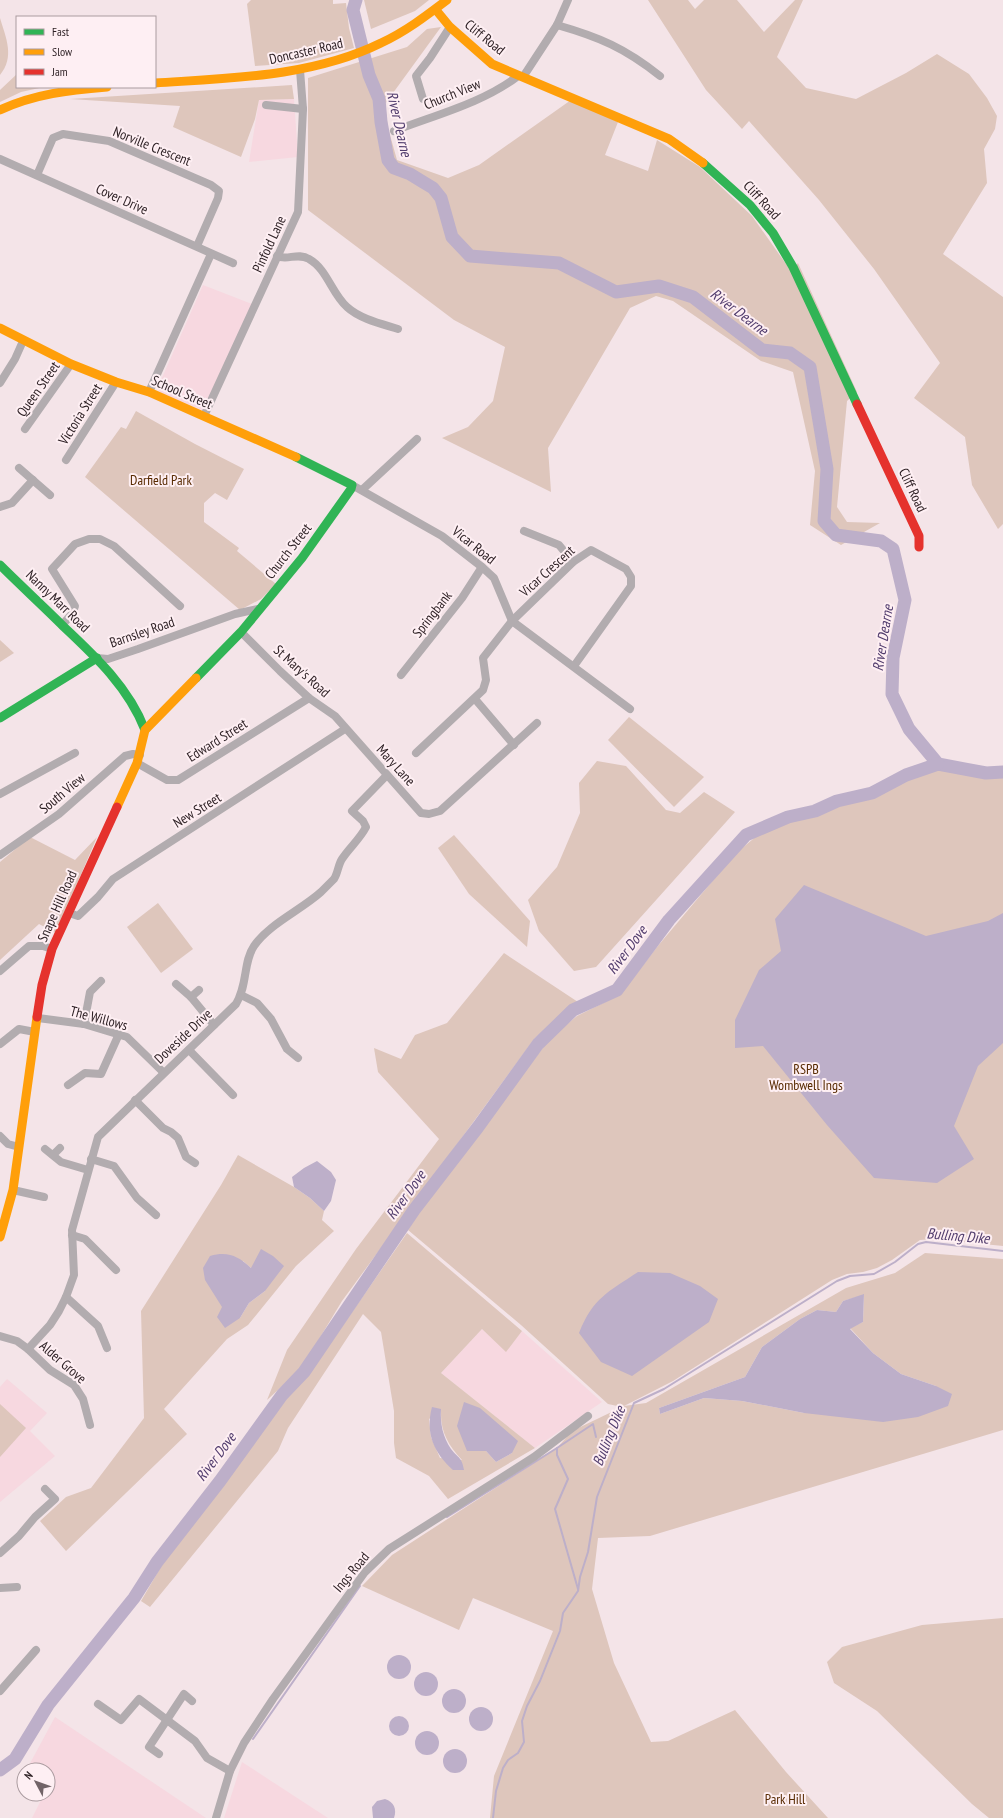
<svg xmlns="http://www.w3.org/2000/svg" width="1003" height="1818" font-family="'PT Sans Narrow',sans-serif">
	<rect width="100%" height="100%" fill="#f4e4e8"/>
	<g fill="#f7d8e0">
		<path d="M294,99L298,157L249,162L259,100Z"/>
		<path d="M203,285L252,304L204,409L202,410L161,393L159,390L161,380Z"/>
		<path d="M482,1329L506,1351L522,1331L602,1402L535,1448L441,1373Z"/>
		<path d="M7,1379L47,1413L30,1431L55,1456L0,1502V1387Z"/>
		<path d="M55,1717L206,1818H32L44,1794H48V1770L27,1769Z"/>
		<path d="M242,1762L328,1818H224Z"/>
	</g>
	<g fill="#dec6bc" fill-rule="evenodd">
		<path d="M251,0H333V4L346,3L349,28L354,48L299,63L255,66L247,4Z"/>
		<path d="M364,0H429L415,11L371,29Z"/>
		<path d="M648,0H688L695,9L704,0H737L764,32L795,0H803L777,57L806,88L856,99L906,73L937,54L969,74L987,98L997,116L995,129L984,149L987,183L943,254L1003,297V524L998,529L972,485L965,437L914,398L940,363L874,269L819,200L749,121L742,129L706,90Z"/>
		<path d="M0,18C6,38 15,57 0,75Z"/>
		<path d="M441,27L385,104L388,128L397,160L448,178L479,165L571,100L618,122L605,155L648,171L657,140L700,167L752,216L791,271L798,263L857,392L847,401L837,507L847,522L880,523L841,545L810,525L815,471L793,372L761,361L673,301L656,296L630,308L548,448L551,492L442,438L468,427L493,401L505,347L454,320L308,210V78L407,47L427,29Z"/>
		<path d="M17,74V87H44L21,92L0,102V90Z"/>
		<path d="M292,85L294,99L259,100L255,119L241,157L173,127L180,106L70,99Z"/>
		<path d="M136,411L195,444L244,469L227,500L215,493L204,503V522L239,548L237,551L276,584L261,599L240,610L85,477L121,427L126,429Z"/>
		<path d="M0,640L14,653L0,662Z"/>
		<path d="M629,717L704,777L674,807L608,740Z"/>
		<path d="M597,761L626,766L666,810L680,813L704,792L735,812L596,967L574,971L539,931L528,900L557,867L580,813L579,783Z"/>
		<path d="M938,769L988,777L1003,776V1246L933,1239L920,1240L892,1260L877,1268L863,1272L847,1274L832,1280L673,1381L624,1406L646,1403L846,1288L895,1273L925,1253L1003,1259V1430L650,1536L598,1538L592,1589L614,1663L651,1742L668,1741L735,1710L786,1772L828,1818H490L494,1776L553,1631L473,1598L459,1630L362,1586L392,1555L557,1448L572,1431L622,1407L608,1404L521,1325L408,1230L419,1212L551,1037L577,1016L621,994L657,947L736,853L758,835L781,824L868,797L907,779ZM864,1295L863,1322L850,1328L873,1353L901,1374L936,1386L804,1413L742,1401L704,1398L660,1414L659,1408L745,1377L762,1347L800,1319L817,1310L836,1312L843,1301Z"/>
		<path d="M454,835L530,921L527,947L469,894L438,848Z"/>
		<path d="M30,837L75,860L97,837L56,933L39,924L0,960V862Z"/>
		<path d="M158,903L193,949L161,973L127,927Z"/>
		<path d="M504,953L578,1002L535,1038L342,1301L301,1369L267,1400L287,1350L356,1249L439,1139L378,1072L374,1048L401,1059L415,1035L447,1023Z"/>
		<path d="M238,1155L294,1187L310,1198L324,1211L322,1220L334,1231L296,1266L248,1325L227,1339L164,1409L187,1434L66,1551L40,1521L66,1497L91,1488L144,1418L141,1311L221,1185ZM243,1261L251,1268L265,1291L249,1303L240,1318L222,1307Z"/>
		<path d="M407,1233L522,1331L506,1352L482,1329L441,1373L535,1448L448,1499L429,1476L396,1458L394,1443V1411L381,1332L363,1314L288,1428L278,1451L150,1607L141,1601L162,1565L226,1482L287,1398L309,1374ZM441,1410C440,1431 448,1445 462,1460L440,1458L431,1437L429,1419ZM486,1451L512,1453L496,1462Z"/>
		<path d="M0,1404L26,1428L0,1457Z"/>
		<path d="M1003,1618V1818H989L972,1804L877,1711L834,1683L827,1662L842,1647L922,1625Z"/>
	</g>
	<g fill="#bdafc9">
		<path d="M804,885L926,936L988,921L1003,913V1043L978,1066L954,1126L974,1159L937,1183L874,1178L827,1125L763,1046L735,1048V1020L759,970L781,951L775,919Z"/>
		<path d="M317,1161L331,1172L336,1180L331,1201L324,1211L310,1198L294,1187L292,1177L304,1168Z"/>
		<path d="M261,1249L273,1256L284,1266L265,1291L249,1303L240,1318L225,1328L217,1317L222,1307L205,1280L203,1268L210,1256C228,1251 238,1256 251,1268Z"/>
		<path d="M638,1272L670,1273L700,1286L718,1299L709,1322L632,1376L601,1362L579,1333C593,1298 608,1292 638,1272Z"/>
		<path d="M864,1294L863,1322L850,1329L873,1353L901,1374L936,1386L952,1394L948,1406L918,1417L883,1422L804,1413L742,1401L704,1398L660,1414L659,1408L745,1377L762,1347L800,1319L817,1310L836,1312L843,1301Z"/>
		<path d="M464,1402L480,1408L518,1441L512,1453L496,1462L486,1451H467L457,1426Z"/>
		<path d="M432,1407L441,1409C440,1424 443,1437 451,1449C458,1458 462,1457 464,1470H453C434,1453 425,1433 432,1407Z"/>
		<circle cx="399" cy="1667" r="12"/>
		<circle cx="426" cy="1684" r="12"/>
		<circle cx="454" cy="1701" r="12"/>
		<circle cx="481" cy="1719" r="12"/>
		<circle cx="399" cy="1726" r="10"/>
		<circle cx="427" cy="1743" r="12"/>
		<circle cx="455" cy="1761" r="12"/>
		<path d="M385,1799C394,1802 397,1809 394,1818H373L372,1807L377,1801Z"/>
	</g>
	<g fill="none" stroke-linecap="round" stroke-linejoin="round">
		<g stroke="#bdafc9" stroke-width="2">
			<path d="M447,1517L557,1448"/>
			<path d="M578,1589L555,1509L568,1479L557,1455V1448L593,1424L596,1437"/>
			<path d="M253,1739L360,1586"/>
			<path d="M493,1818L496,1791L503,1768L508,1760L518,1753L524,1742L522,1721L527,1706L540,1681L560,1631L563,1613L578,1591L580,1577L588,1552L597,1497L634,1403L664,1389L837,1281L850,1276L874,1274L895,1262L918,1244L926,1242L1003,1251"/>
		</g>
		<g stroke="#bdafc9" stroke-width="13">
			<path d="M356,0L353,10L369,75L379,99L381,122L388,160L394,168L410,174L423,182L433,188L441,198L452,237L470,256L559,263L616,292L659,286L693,297L762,350L790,353L810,367L827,469L824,521L836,535L881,541L893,549L905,600L893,658L892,694L909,729L938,764L986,773L1003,772"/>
			<path d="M0,1770L15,1759L48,1705L134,1598L157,1562L220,1481L282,1395L304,1372L414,1210L478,1127L538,1044L573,1010L617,990L669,920L746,835L788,817L815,811L837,801L872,793L906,775L938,764"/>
		</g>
		<g stroke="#b2acaf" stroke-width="8">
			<path d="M557,25C599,37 625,48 660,76"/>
			<path d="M523,77L557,25L568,0"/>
			<path d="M423,99L416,76L430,58L450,27"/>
			<path d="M266,105L303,109"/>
			<path d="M394,131C435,115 483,103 518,76"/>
			<path d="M0,159L233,263"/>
			<path d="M37,175L53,138L63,134L109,141L211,185L219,191L218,198L197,246"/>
			<path d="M277,256C287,261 298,252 309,259C327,269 332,294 347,307C360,319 382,324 398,329"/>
			<path d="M0,383L15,359L23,341"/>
			<path d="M149,392L211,254"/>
			<path d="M204,416L298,212L303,109L300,70"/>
			<path d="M25,429L71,364"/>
			<path d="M66,460L116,382"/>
			<path d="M19,468L50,495"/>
			<path d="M352,485L442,536L482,567L494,578L512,621L630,709"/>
			<path d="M362,490L417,439"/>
			<path d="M0,507L12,503L33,480"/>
			<path d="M524,531L559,545L573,562"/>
			<path d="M62,625L72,614L75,606L52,569L75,544L89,539H100L114,546L180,606"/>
			<path d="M241,632L280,671L309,698L335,716L421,813L429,814L440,811L537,723"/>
			<path d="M97,658L108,659L138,649L235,614L258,609"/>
			<path d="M401,675L462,598L482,567"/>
			<path d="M475,699L514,745"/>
			<path d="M416,753L483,690L486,680L483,658L512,621L573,562L591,550L626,569L631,577V586L574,666"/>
			<path d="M137,763L167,780H178L309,698"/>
			<path d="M0,794L75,753"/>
			<path d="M0,855L59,814L125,756L133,754L140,755"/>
			<path d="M69,913L78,916L98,897L113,879L345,729"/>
			<path d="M0,971L29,946H43L52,949"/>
			<path d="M176,984L191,997L214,1025"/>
			<path d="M241,995L257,1003L271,1019L287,1049L298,1058"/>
			<path d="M191,997L199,990"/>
			<path d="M38,1018L84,1024L127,1037L163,1072"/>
			<path d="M84,1024L90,992L101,981"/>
			<path d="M0,1044L19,1029L35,1032"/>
			<path d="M189,1050L233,1095"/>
			<path d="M68,1085L85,1073L101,1074L119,1034"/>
			<path d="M135,1100L163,1128L171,1132L178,1138L186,1157L195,1163"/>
			<path d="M0,1136L8,1144L19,1147"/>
			<path d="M45,1149L61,1162L88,1170"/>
			<path d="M53,1155L60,1148"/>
			<path d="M91,1159L114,1166L137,1198L156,1215"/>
			<path d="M13,1190L44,1197"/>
			<path d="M72,1235L85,1239L116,1270"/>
			<path d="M66,1297L98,1326L107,1348"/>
			<path d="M0,1336L17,1341L28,1349L50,1370L74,1385L83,1399L90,1425"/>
			<path d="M28,1349L50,1325L59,1311L66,1297L74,1275L72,1230L98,1137L236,1004C248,984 243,962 254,946C269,924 301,910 321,892C325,888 330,883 334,879C338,873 338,865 342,859C349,848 360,839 366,827L363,821L352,811L387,775"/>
			<path d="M0,1553L19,1536L35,1517L55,1499L45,1489"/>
			<path d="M0,1588L17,1587"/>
			<path d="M0,1691L36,1650"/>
			<path d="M98,1704L121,1720L139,1699L195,1741L207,1758L230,1771"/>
			<path d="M159,1754L149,1747L184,1694L192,1701"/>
			<path d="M216,1818L230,1771L244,1743L273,1699L365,1572L389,1549L534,1457L588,1416"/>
		</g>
		<g stroke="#30b455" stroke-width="9">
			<path d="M703,163L750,205L773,233L793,267L857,404"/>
			<path d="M0,565C21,586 43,606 64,627C96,657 129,688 145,730"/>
			<path d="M196,678L241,632L302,558L351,489L352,485L296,457"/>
			<path d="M0,718L97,658"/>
		</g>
		<g stroke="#ff9f0a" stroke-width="9">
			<path d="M436,10L450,27L492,64L669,139L703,163"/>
			<path d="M155,83C230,78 312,77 381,43C405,32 426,16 447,0"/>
			<path d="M0,110C34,94 70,90 107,87"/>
			<path d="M0,328L71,364L116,382L149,392L296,457"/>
			<path d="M117,807L137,763L145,730L196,678"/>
			<path d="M0,1237L13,1190L37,1017"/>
		</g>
		<g stroke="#e5322d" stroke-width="9">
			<path d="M857,404L919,536V547"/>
			<path d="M37,1017L42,985L52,949L117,807"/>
		</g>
	</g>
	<g text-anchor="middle" stroke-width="4" stroke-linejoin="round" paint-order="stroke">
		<g font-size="14" fill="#2b1e22" stroke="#feeff3">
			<text transform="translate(485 37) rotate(39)" y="5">Cliff Road</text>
			<text transform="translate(306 51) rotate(-13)" y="5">Doncaster Road</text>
			<text transform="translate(452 94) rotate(-22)" y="5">Church View</text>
			<text transform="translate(152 146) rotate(22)" y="5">Norville Crescent</text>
			<text transform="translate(122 199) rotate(24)" y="5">Cover Drive</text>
			<text transform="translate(762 200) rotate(47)" y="5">Cliff Road</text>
			<text transform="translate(269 244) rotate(-65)" y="5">Pinfold Lane</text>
			<text transform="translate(38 389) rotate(-55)" y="5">Queen Street</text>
			<text transform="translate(182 392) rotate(23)" y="5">School Street</text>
			<text transform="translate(80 414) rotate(-58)" y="5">Victoria Street</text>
			<text transform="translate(913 490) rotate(65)" y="5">Cliff Road</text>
			<text transform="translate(474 545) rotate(39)" y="5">Vicar Road</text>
			<text transform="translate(288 551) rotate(-52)" y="5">Church Street</text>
			<text transform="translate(547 571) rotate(-42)" y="5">Vicar Crescent</text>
			<text transform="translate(58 601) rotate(44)" y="5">Nanny Marr Road</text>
			<text transform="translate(432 614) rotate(-52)" y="5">Springbank</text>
			<text transform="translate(142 632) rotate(-19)" y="5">Barnsley Road</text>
			<text transform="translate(302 671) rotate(42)" y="5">St Mary's Road</text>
			<text transform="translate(217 740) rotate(-32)" y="5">Edward Street</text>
			<text transform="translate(396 765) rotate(48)" y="5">Mary Lane</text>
			<text transform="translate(62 793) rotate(-40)" y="5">South View</text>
			<text transform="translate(197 810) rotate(-32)" y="5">New Street</text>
			<text transform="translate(57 906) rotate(-66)" y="5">Snape Hill Road</text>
			<text transform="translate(99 1018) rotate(15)" y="5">The Willows</text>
			<text transform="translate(183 1036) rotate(-43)" y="5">Doveside Drive</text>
			<text transform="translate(63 1362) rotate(41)" y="5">Alder Grove</text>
			<text transform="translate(351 1572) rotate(-50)" y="5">Ings Road</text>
		</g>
		<g font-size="14" fill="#572a00" stroke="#feeff3">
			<text x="161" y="485">Darfield Park</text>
			<text x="806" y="1074">RSPB<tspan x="806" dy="16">Wombwell Ings</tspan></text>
			<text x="785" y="1804">Park Hill</text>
		</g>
		<g font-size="15" font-style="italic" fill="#513c6d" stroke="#feeff3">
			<text transform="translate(399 124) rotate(77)" y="5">River Dearne</text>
			<text transform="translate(739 312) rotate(37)" y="5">River Dearne</text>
			<text transform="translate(883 638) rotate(-81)" y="5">River Dearne</text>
			<text transform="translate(627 950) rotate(-53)" y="5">River Dove</text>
			<text transform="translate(406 1195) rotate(-54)" y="5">River Dove</text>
			<text transform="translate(958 1236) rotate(5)" y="5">Bulling Dike</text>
			<text transform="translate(609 1436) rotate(-68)" y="5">Bulling Dike</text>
			<text transform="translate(216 1457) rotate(-53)" y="5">River Dove</text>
		</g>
	</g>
	<rect x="16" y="16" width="140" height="72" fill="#feeff3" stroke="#aa9b9f"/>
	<rect x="24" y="29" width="20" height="6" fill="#30b455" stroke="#aa9b9f"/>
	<text x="52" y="36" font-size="12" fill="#2b1e22">Fast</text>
	<rect x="24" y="49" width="20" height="6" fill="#ff9f0a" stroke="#aa9b9f"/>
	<text x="52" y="56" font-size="12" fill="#2b1e22">Slow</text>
	<rect x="24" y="69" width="20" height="6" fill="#e5322d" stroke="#aa9b9f"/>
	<text x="52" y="76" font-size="12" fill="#2b1e22">Jam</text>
	<g transform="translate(36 1782) rotate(311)"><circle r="19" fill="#feeff3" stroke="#aa9b9f"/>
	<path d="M0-3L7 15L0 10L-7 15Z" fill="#716367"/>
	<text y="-6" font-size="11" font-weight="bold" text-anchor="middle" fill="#2b1e22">N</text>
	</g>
</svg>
